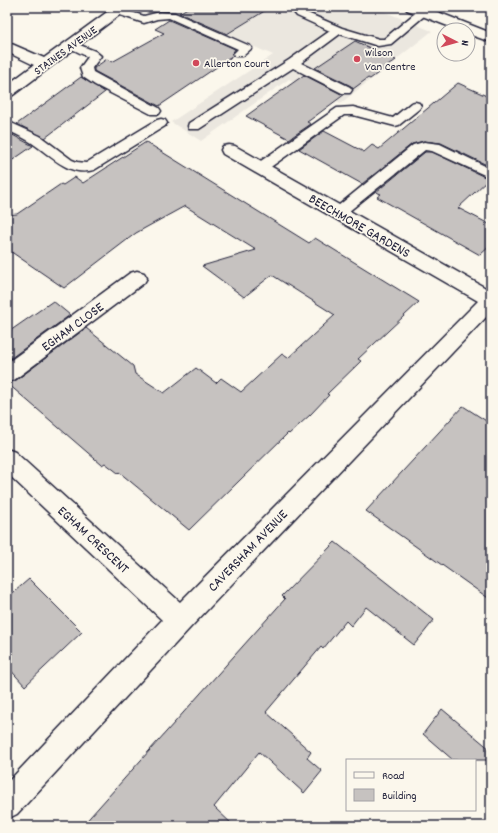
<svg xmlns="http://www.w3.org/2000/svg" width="498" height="833" font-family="Dekko,sans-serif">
	<rect width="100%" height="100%" fill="#fbf7ec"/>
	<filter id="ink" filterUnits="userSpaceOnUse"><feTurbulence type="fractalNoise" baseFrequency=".025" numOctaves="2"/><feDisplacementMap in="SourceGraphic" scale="8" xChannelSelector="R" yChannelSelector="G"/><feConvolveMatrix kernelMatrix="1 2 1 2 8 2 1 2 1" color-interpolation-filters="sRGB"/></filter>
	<g filter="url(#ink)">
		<path fill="#ebe7df" d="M271,7H373L432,31L341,103L289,79L201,141L171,122L273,55L227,35Z"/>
		<g fill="#c6c2c0" stroke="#22223b">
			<path d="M189,7H271L227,34L179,13Z"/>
			<path d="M169,20L235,49L232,54L233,56L159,106L94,71V68L107,59L112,62L164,33L155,29Z"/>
			<path d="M355,41L396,60L370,79L368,78L353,89L351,86L315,68Z"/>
			<path d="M304,75L341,94H345L310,120L307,122L311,124L289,139L246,116Z"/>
			<path d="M81,77L105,92L45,138L17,124Z"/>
			<path d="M458,83L491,98V167L441,143L424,141L412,144L362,184L299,149L324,131L364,152L372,145L379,149Z"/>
			<path d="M7,132L33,146L7,164Z"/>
			<path d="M146,142L309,243L315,238L419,302L358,359L361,361L327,394L329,395L310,415L289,434L288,433L189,530L119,472L118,473L105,463L102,465L7,383L15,381L86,328L133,366L135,374L164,393L196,368L216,383L221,378L241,392L282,354L288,358L335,315L272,275L244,297L202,266L256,250L185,206L136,233L64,288L7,249V215L17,214L61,184L63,185L75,177L83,183Z"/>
			<path d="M425,152H432L489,179L458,208L491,225V245L480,255L377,197L381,194L376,192Z"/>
			<path d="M53,301L70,315L7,361V333Z"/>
			<path d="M463,406L491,424V600L366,511Z"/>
			<path d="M335,542L434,620L414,645L366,607L351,626L346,621L323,649L321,647L266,712L311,752L307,758L322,771L304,793L259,752L214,807L234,826H82L285,599L282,596Z"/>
			<path d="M29,579L82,632L25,686L7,666V598Z"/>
			<path d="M442,709L491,750V760H453L423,734Z"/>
		</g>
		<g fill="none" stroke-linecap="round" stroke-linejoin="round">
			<defs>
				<g id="service">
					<path d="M295,7H308L305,12L342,28L379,39H384L420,9H428L430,11L391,44L378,46L340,34L301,63L350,87L352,90L350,93H342L293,68L199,129H189L188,126L189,123L289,60L330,31L297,16L292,10Z"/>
					<path d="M118,8L144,16L160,12L175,13L250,46L252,48L243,56H235L233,54L238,49L169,18L157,19L144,23L114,13L112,11L114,9Z"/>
					<path d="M72,42L95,51L101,56L92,68L93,72L159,108L161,111L159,114H151L95,85L83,77L80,68L88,57L68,47L66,45L68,43Z"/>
					<path d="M415,102L419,103L421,106L419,109L399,125L395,126L353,115H344L265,171L260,172L255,171L253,168L255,165L337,108L353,107L393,118L411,103Z"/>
					<path d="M161,119L165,120L167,123L165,126L94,170C68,177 52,156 32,143C25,138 15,134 7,130V121L40,136L72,160L77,162L86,163L157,120Z"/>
					<path d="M424,142L440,144L491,169V178L432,151L425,150L343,216L338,218L333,216L331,213L333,210L413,145Z"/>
				</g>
				<g id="minor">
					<path d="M114,7H130L13,95L7,97V85L34,65L7,52V42L44,58Z"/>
					<path d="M229,145L235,146L491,291V312L189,629L17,814L7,819V783L162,620L7,473V449L15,452L180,602L478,301L223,154L221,150L223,146Z"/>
					<path d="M137,271L144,273L147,278L144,283L14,380L7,382V363L130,273Z"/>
				</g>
				<path id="trunk" d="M405,7H425L491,33V42L468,34V30H458L407,10Z"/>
			</defs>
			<use href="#service" stroke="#22223b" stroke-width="3"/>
			<use href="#minor" stroke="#22223b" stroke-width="3"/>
			<use href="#trunk" stroke="#22223b" stroke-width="3"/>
			<use href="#service" fill="#fbf7ec" fill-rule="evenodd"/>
			<use href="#minor" fill="#fbf7ec" fill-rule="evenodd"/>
			<use href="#trunk" fill="#fbf7ec" fill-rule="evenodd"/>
		</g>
	</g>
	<g fill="#d1495b" stroke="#fbf7ec" stroke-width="1.5">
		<circle cx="357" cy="59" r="4"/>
		<circle cx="196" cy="63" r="4"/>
	</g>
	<g text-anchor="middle" stroke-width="3.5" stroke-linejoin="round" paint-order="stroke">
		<g font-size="12" fill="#22223b" stroke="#fbf7ec">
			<text transform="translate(65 50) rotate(-36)" y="4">STAINES AVENUE</text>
		</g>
		<g font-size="12" fill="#22223b" stroke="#fbf7ec" text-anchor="start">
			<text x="365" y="56">Wilson<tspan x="365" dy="14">Van Centre</tspan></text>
			<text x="204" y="67">Allerton Court</text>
		</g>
		<g font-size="14" fill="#22223b" stroke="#fbf7ec">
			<text transform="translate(360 225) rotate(30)" y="5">BEECHMORE GARDENS</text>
			<text transform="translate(72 326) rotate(-36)" y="5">EGHAM CLOSE</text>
			<text transform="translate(94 539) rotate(43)" y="5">EGHAM CRESCENT</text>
			<text transform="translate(247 550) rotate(-46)" y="5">CAVERSHAM AVENUE</text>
		</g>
	</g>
	<rect width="498" height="833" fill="none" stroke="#fbf7ec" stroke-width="24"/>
	<rect x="12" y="12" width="474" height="809" fill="none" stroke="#22223b" stroke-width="1.5" filter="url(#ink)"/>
	<rect x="346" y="759" width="130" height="52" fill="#fbf7ec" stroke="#a4a2a5"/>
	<rect x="354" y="772" width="20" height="6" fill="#fbf7ec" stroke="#a4a2a5"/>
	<text x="382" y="779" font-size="12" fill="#22223b">Road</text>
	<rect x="354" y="789" width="20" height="12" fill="#c6c2c0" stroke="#a4a2a5"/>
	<text x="382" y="799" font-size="12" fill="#22223b">Building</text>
	<g transform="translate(456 42) rotate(96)"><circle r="19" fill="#fbf7ec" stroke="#a4a2a5"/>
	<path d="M0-3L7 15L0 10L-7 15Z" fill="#d1495b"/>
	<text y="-6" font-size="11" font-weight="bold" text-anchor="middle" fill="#22223b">N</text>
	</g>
</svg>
